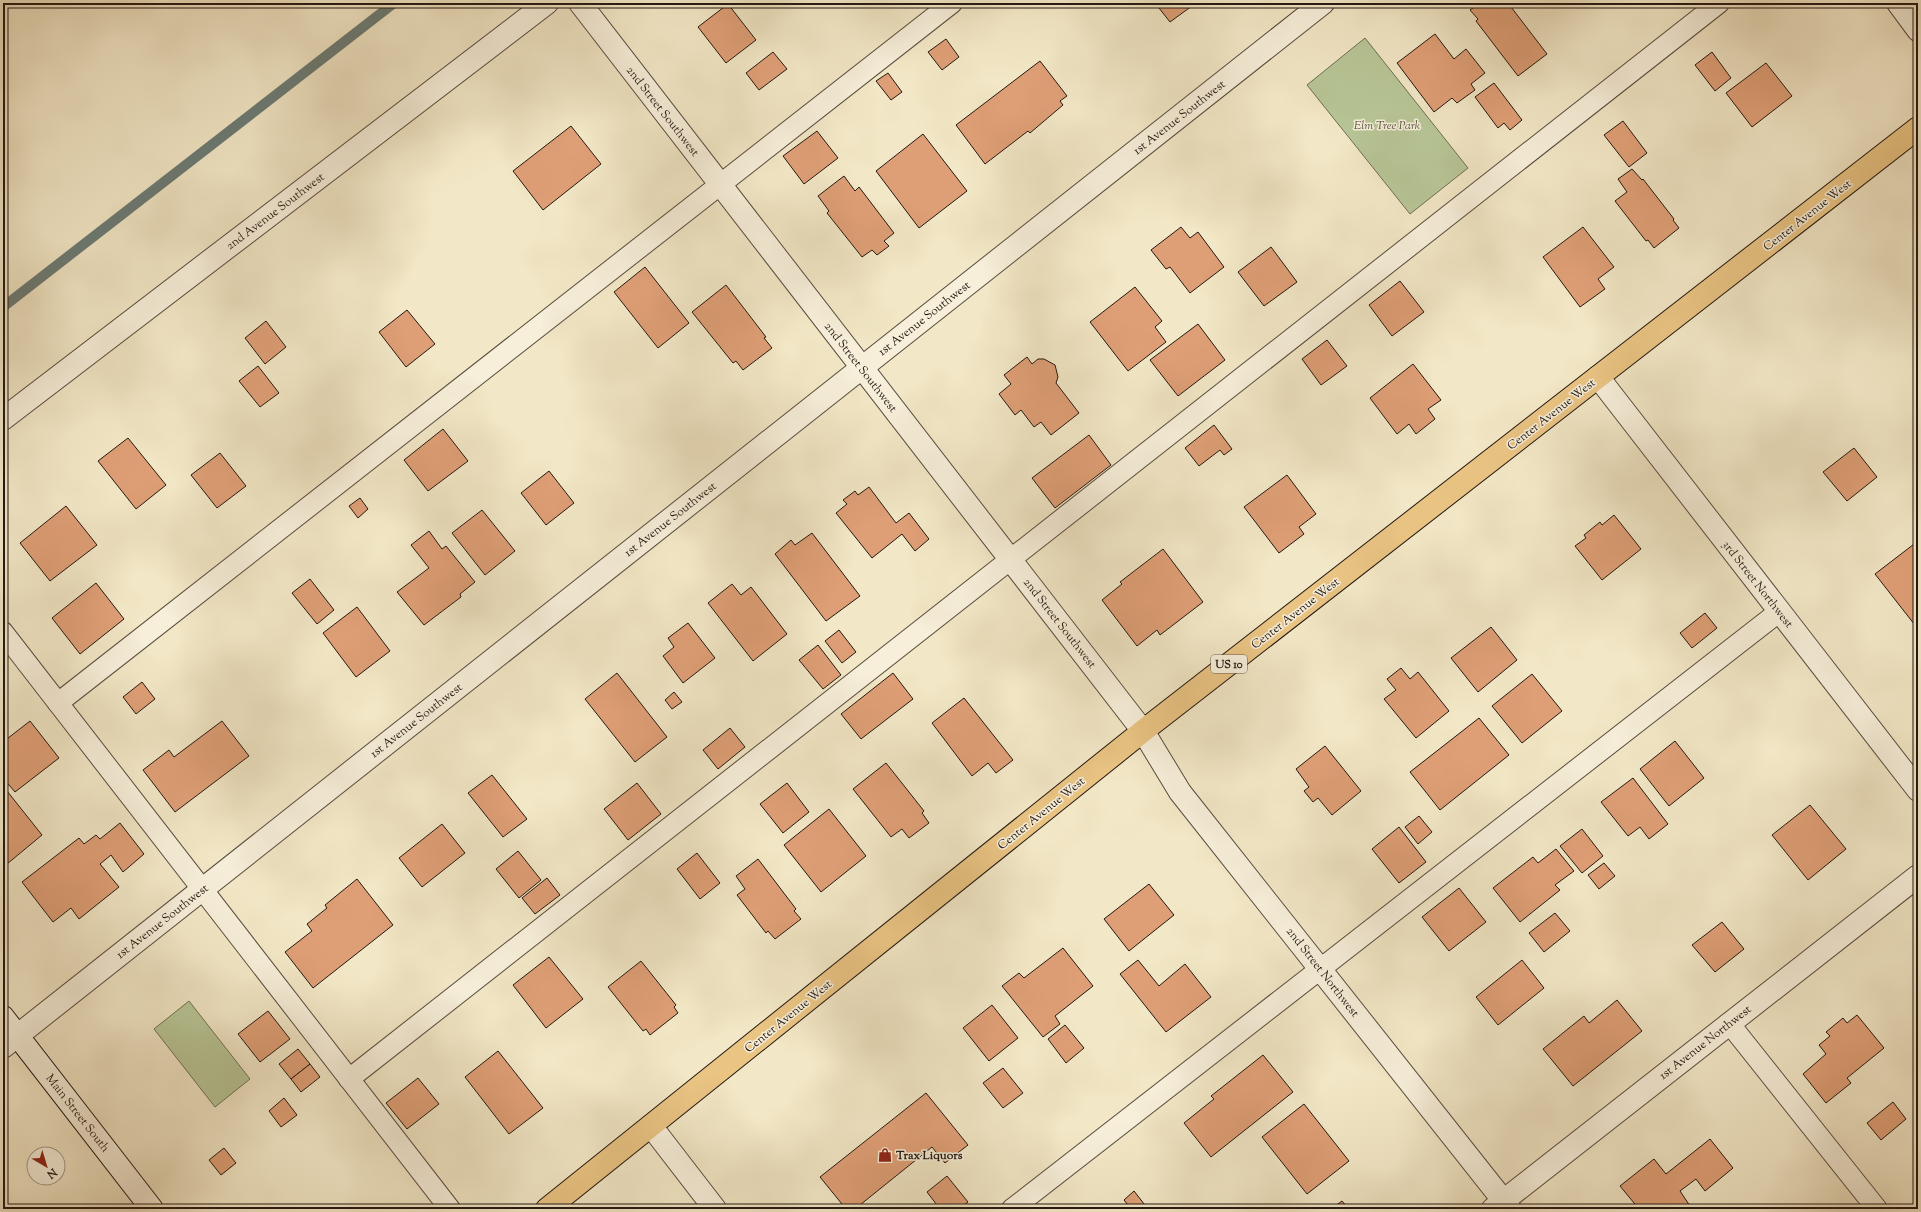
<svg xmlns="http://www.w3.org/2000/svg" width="1921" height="1212" font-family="'Sorts Mill Goudy',serif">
	<rect width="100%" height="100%" fill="#f2e7c6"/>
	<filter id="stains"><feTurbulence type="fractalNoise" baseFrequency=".005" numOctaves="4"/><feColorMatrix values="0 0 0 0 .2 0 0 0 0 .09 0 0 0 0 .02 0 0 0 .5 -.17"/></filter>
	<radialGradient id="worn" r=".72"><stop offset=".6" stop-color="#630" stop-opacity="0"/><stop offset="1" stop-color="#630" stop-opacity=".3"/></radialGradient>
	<g fill="#b8c697" stroke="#6e6f54">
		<path d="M1365,38L1468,168L1410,214L1307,85Z"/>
		<path d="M189,1001L250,1079L215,1107L154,1029Z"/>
	</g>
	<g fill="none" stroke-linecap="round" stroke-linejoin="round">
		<path stroke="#6c7c77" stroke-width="10" d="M3,307L394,3"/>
	</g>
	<g fill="#df9f76" stroke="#241812">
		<path d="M1155,3H1196L1170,22Z"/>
		<path d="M1480,3H1508L1547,54L1518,76L1476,21L1478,19L1470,10Z"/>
		<path d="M728,4L756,40L726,63L698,27Z"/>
		<path d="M1435,34L1454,59L1466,49L1485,73L1471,84L1475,90L1457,103L1452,98L1434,112L1397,63Z"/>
		<path d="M946,39L959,57L942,70L928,52Z"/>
		<path d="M773,52L787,69L759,90L746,73Z"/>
		<path d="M1712,52L1731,78L1715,91L1695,65Z"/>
		<path d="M1040,61L1067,96L1060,101L1063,105L1030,133L1028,131L985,164L956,125Z"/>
		<path d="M1766,63L1792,96L1752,127L1726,93Z"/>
		<path d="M888,73L902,92L891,100L876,81Z"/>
		<path d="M1494,83L1522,120L1510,130L1504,123L1498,128L1475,97Z"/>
		<path d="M1623,121L1647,153L1629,167L1604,135Z"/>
		<path d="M571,126L601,164L543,210L513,171Z"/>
		<path d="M817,131L838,158L804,184L783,156Z"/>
		<path d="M923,134L967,191L919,228L876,171Z"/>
		<path d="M1632,169L1642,180L1643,179L1674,219L1673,220L1679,228L1654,248L1648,240L1646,241L1615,201L1627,192L1618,179Z"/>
		<path d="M844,176L855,191L859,187L894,233L884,241L889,246L877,255L872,250L862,257L827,213L829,211L818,196Z"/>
		<path d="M1181,227L1190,238L1198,232L1224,267L1190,293L1170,267L1166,269L1151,250Z"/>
		<path d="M1583,227L1614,267L1598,279L1605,289L1580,307L1543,257Z"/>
		<path d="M1271,247L1297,282L1264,306L1238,272Z"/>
		<path d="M645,267L689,323L658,348L614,292Z"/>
		<path d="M1400,281L1424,312L1392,336L1369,305Z"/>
		<path d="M726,285L766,337L764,338L772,348L743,370L736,361L733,363L692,312Z"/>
		<path d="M1135,287L1162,321L1155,327L1166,342L1128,371L1090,322Z"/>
		<path d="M407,310L435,344L406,367L379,332Z"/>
		<path d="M266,321L286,347L265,364L245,338Z"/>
		<path d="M1198,324L1225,360L1178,396L1150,360Z"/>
		<path d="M1327,340L1347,366L1321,385L1302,359Z"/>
		<path d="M1027,357L1032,364L1038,359H1044L1055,365L1058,377L1056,383L1079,413L1051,435L1041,422L1034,427L1021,410L1015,415L999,394L1011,384L1004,375Z"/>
		<path d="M1413,364L1441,400L1428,409L1435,419L1416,434L1409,424L1397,434L1370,398Z"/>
		<path d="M258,366L279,393L260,407L239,381Z"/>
		<path d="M1214,425L1232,449L1224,455L1220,450L1199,466L1185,448Z"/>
		<path d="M443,429L468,461L428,491L404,460Z"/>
		<path d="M1089,435L1111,465L1055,508L1032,478Z"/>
		<path d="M128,438L166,485L136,509L98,461Z"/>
		<path d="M1854,448L1877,477L1847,501L1823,472Z"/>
		<path d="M220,453L246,486L217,508L191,475Z"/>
		<path d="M549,471L574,503L546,525L521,493Z"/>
		<path d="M1287,475L1316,514L1299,527L1304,534L1279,553L1244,507Z"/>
		<path d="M869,487L896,523L909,513L929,539L915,551L902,534L872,558L836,513L847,504L843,500L855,491L858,495Z"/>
		<path d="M360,498L368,509L358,518L349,506Z"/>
		<path d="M66,506L97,545L50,581L20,543Z"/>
		<path d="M482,510L515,551L485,575L452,533Z"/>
		<path d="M1614,515L1641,549L1602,580L1575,546L1586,538L1584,535L1600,522L1602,525Z"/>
		<path d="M429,531L442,549L446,546L475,582L460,594L461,597L424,625L397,592L429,568L411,545Z"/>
		<path d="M812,533L860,596L826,621L775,554L791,540L795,545Z"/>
		<path d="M1918,541V629L1875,574Z"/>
		<path d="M1163,549L1203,602L1160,635L1157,630L1137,646L1102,600L1122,584L1120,582Z"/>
		<path d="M310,579L334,610L317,624L292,593Z"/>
		<path d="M96,583L124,619L80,654L52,618Z"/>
		<path d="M732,584L741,595L751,587L787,634L753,661L708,603Z"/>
		<path d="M357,607L390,651L356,677L323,633Z"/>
		<path d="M1705,613L1717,628L1692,648L1680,633Z"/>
		<path d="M688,623L715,658L683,683L663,656L674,647L668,638Z"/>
		<path d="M1491,627L1517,660L1478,692L1451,658Z"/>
		<path d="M839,630L856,652L842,663L825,641Z"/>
		<path d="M818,645L841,675L823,689L799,660Z"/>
		<path d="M1401,668L1410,679L1418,672L1449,711L1416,738L1384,699L1396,690L1387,679Z"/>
		<path d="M617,673L667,737L635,762L585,699Z"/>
		<path d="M893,673L913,699L861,739L841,714Z"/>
		<path d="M1532,674L1562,711L1522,743L1492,706Z"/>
		<path d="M142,682L155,699L136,714L123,697Z"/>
		<path d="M674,692L682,702L672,709L665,700Z"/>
		<path d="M964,698L1013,760L996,773L988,763L972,776L932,723Z"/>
		<path d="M1479,718L1509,755L1440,810L1410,772Z"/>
		<path d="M30,721L59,758L15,792L3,778V742Z"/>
		<path d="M222,721L249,756L175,812L143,770L169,750L174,757Z"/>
		<path d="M730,728L745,747L718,769L703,750Z"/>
		<path d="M1675,741L1704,778L1669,806L1640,769Z"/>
		<path d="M1325,746L1361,791L1332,815L1318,798L1313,802L1304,791L1309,787L1296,769Z"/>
		<path d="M886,763L924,811L922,813L929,823L909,838L902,829L891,837L853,789Z"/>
		<path d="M492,775L527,819L503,837L468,793Z"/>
		<path d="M1633,778L1668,824L1649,839L1640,827L1628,836L1601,802Z"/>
		<path d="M637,783L661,814L628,840L604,809Z"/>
		<path d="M787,783L809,812L783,833L760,804Z"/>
		<path d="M7,791L42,835L7,864L3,859V794Z"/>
		<path d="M1810,805L1846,849L1808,880L1772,835Z"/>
		<path d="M829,809L866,856L821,892L784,845Z"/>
		<path d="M1419,816L1432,832L1418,844L1405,827Z"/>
		<path d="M120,823L144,854L123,872L111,855L100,864L119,887L79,919L71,908L53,922L22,882L79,838L84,844L96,835L100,839Z"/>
		<path d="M442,824L465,853L422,887L399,858Z"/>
		<path d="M1399,827L1426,862L1399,883L1372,849Z"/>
		<path d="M1582,829L1603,856L1582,873L1560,846Z"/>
		<path d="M1556,849L1574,871L1555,885L1560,890L1520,922L1493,888L1533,857L1538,863Z"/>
		<path d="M518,851L541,880L519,898L496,869Z"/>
		<path d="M697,853L720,883L700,899L677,869Z"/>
		<path d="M758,859L796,909L794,911L801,919L775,939L768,931L766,933L737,895L745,889L736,876Z"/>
		<path d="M1604,863L1615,876L1599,889L1588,875Z"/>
		<path d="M547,878L560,895L535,914L522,898Z"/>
		<path d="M357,879L393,925L313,988L285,952L312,931L307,924L327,908L325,905Z"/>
		<path d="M1149,884L1174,915L1129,951L1104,919Z"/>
		<path d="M1459,888L1486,922L1449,951L1422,917Z"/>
		<path d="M1555,913L1570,931L1544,952L1529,933Z"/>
		<path d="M1722,922L1744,949L1715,972L1692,945Z"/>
		<path d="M1063,948L1093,986L1055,1016L1060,1024L1043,1037L1002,986L1019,973L1024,978Z"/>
		<path d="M549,957L583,999L546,1028L513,985Z"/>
		<path d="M1138,960L1159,986L1185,964L1211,997L1166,1032L1120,974Z"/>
		<path d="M1522,960L1544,988L1498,1025L1476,997Z"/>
		<path d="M641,961L676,1005L674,1007L678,1013L650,1035L646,1029L643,1031L608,987Z"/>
		<path d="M1617,1000L1642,1031L1573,1086L1543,1049L1584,1016L1589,1023Z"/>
		<path d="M992,1005L1018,1038L989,1061L963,1028Z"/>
		<path d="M268,1011L290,1039L260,1062L238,1034Z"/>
		<path d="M1857,1015L1884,1048L1847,1078L1851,1083L1826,1103L1803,1074L1826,1054L1819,1045L1830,1036L1826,1032L1843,1018L1847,1023Z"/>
		<path d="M1065,1025L1084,1048L1066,1063L1048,1039Z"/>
		<path d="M298,1049L310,1064L291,1079L279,1064Z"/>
		<path d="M498,1051L543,1108L509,1134L465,1077Z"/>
		<path d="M1263,1055L1293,1092L1211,1157L1184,1123L1214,1099L1211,1096Z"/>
		<path d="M310,1064L320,1077L301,1092L291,1079Z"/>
		<path d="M1003,1068L1023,1093L1003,1108L983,1083Z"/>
		<path d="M418,1078L439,1104L407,1129L386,1103Z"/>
		<path d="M926,1093L968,1145L945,1163L932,1147L855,1209H846L820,1177Z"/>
		<path d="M284,1098L297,1115L281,1127L269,1111Z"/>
		<path d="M1893,1102L1906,1119L1881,1140L1867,1123Z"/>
		<path d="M1304,1104L1349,1161L1307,1194L1262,1137Z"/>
		<path d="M1710,1139L1733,1168L1705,1191L1696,1179L1680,1191L1692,1209H1639L1620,1186L1654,1159L1666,1174Z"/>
		<path d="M224,1148L236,1163L221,1175L209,1160Z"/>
		<path d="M947,1176L968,1202L959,1209H940L927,1192Z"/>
		<path d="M1134,1191L1148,1209H1131L1124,1200Z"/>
		<path d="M1342,1201L1349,1209H1331Z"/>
	</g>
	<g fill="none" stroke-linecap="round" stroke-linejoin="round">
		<defs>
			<g id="lane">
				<path d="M3,632L450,1209"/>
				<path d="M58,703L952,3"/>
				<path d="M1729,1023L1877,1209"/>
				<path d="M349,1079L1719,3"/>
				<path d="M1012,1209L1780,611"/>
			</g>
			<g id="street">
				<path d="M580,3L1143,731L1180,792L1510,1209"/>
				<path d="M1898,3L1918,30"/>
				<path d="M1598,377L1918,790"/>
				<path d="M3,419L547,3"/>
				<path d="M3,1047L1323,3"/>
				<path d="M651,1126L715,1209"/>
				<path d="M1493,1209L1918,876"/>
			</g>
			<path id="secondary" d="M3,1017L152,1209"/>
			<path id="primary" d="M547,1209L1143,731L1918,128"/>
		</defs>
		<use href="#lane" stroke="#584c3f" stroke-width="22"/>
		<use href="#street" stroke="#584c3f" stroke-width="24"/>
		<use href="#secondary" stroke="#241812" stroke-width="24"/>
		<use href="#primary" stroke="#241812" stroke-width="24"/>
		<use href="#lane" stroke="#f7efda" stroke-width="20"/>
		<use href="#street" stroke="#f7efda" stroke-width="22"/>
		<use href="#secondary" stroke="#f7efda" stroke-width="22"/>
		<use href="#primary" stroke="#e9c483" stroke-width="22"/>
	</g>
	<defs>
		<symbol id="shop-bare" viewBox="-9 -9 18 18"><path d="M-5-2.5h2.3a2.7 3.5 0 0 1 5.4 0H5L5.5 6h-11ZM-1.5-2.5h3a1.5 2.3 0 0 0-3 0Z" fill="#8f2418" stroke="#f7efda" stroke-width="2.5" paint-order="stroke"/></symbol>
	</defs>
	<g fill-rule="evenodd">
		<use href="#shop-bare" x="875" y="1145" width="20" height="20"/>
	</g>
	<g text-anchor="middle" stroke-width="3" stroke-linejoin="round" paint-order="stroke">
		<rect fill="#f7efda" stroke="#63584e" stroke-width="1" x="1211" y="655" width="36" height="18" rx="3"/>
		<g font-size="11" font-weight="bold" fill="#241812">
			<text x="1229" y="668">US 10</text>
		</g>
		<g font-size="12" fill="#241812" stroke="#f7efda">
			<text transform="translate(663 111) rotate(52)" y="4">2nd Street Southwest</text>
			<text transform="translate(1179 117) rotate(-38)" y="4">1st Avenue Southwest</text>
			<text transform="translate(275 211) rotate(-37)" y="4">2nd Avenue Southwest</text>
			<text transform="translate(1807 215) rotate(-38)" y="4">Center Avenue West</text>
			<text transform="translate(924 318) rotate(-38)" y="4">1st Avenue Southwest</text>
			<text transform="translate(861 367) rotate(52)" y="4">2nd Street Southwest</text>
			<text transform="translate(1551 414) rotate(-38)" y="4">Center Avenue West</text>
			<text transform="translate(670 519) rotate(-38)" y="4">1st Avenue Southwest</text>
			<text transform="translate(1758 584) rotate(52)" y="4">3rd Street Northwest</text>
			<text transform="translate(1295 613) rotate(-38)" y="4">Center Avenue West</text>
			<text transform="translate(1060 623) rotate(52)" y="4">2nd Street Southwest</text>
			<text transform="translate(416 720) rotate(-38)" y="4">1st Avenue Southwest</text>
			<text transform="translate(1041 813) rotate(-39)" y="4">Center Avenue West</text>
			<text transform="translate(162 921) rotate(-38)" y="4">1st Avenue Southwest</text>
			<text transform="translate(1323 972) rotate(52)" y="4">2nd Street Northwest</text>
			<text transform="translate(788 1016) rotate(-39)" y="4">Center Avenue West</text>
			<text transform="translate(1705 1042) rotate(-38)" y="4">1st Avenue Northwest</text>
			<text transform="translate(78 1113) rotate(52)" y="4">Main Street South</text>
		</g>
		<g font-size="12" font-style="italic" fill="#585541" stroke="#f7efda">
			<text x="1387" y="129">Elm Tree Park</text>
		</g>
		<g font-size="12" font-weight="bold" fill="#241812" stroke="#f7efda" text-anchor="start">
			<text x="896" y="1159">Trax Liquors</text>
		</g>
	</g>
	<rect width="1921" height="1212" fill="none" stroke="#f2e7c6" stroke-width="16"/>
	<rect x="4" y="4" width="1913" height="1204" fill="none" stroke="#241812" stroke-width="2"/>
	<rect x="8" y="8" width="1905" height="1196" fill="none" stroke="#241812"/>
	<g transform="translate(46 1166) rotate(142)"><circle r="19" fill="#f7efda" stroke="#a3998a"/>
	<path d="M0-3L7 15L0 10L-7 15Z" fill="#8f2418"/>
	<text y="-6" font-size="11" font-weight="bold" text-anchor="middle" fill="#241812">N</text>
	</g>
	<rect width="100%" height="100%" filter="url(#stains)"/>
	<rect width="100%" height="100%" fill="url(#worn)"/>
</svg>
